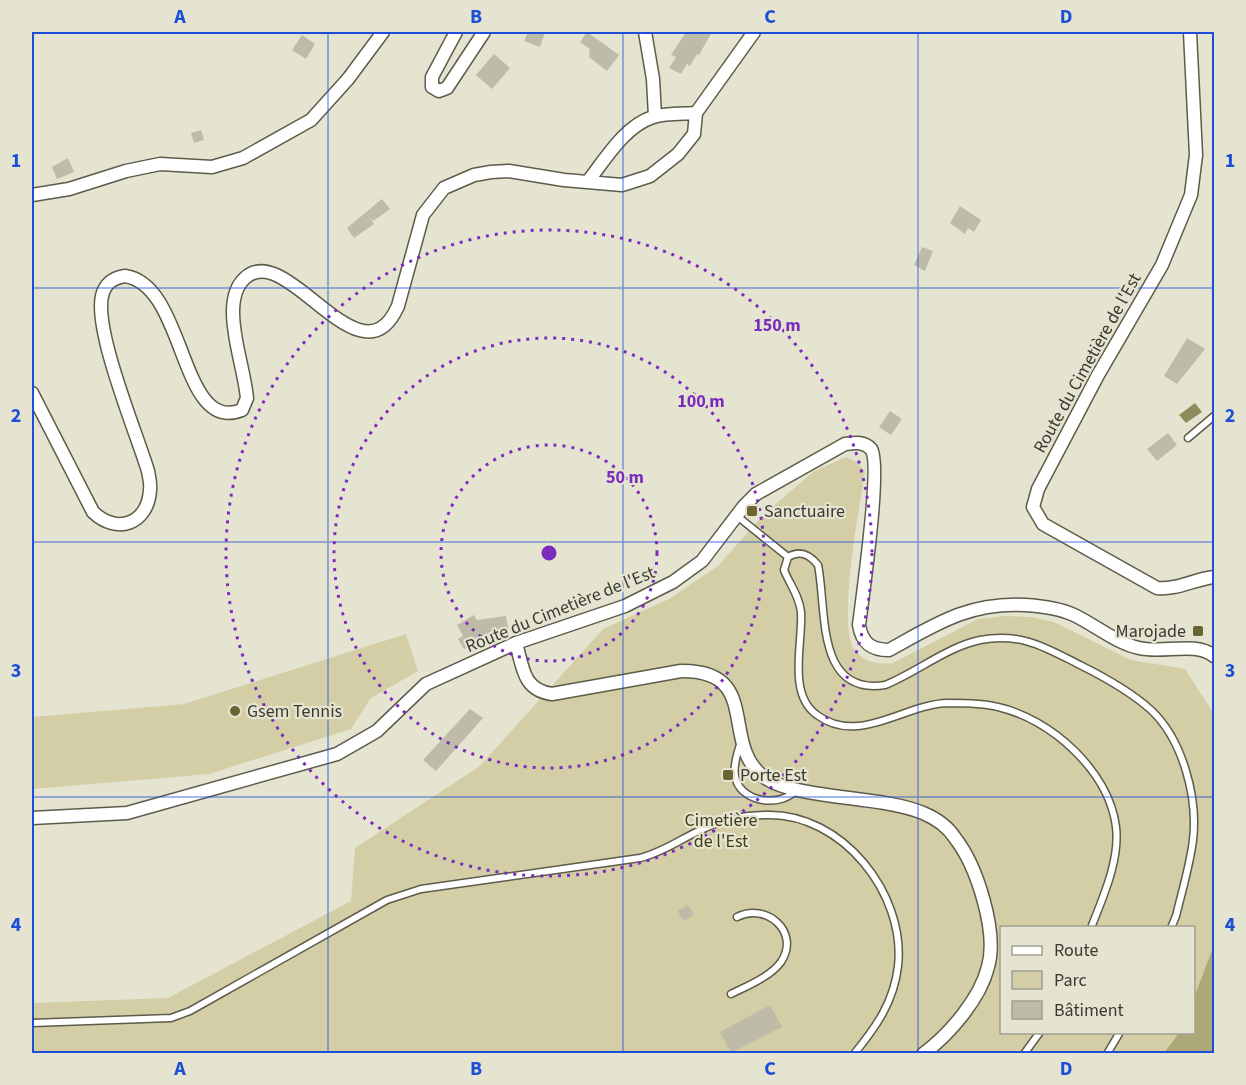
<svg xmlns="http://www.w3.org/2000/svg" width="1246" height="1085" font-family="'Source Sans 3',sans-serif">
	<rect width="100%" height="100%" fill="#e5e4d0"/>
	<g fill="#d3cea5">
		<path d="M846,457L857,462L865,471C860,506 836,626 855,651C865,663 878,664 893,663L978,619L1004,616L1030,617L1054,622L1131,660L1185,669L1214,714V945L1194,997V928H1002V1032L1179,1033L1164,1053L32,1054V1003L168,998L351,901L355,848L480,766L603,629L669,599L718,566L763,515L813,472Z"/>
		<path d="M406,634L418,671L371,698L351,729L209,774L32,789V717L184,704Z"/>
	</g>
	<path fill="#ada877" d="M1214,945V1053H1164L1179,1033L1194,1032V997Z"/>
	<path fill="#908b5b" d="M1195,403L1202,412L1186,423L1179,415Z"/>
	<g fill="#bebca9">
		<path d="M528,32H545L540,47L524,41Z"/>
		<path d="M587,32L619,55L607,71L589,57L590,49L580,42Z"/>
		<path d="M686,32H712L699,55L697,54L690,66L687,64L681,74L669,68L676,57L671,55Z"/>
		<path d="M302,35L315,44L306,59L292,50Z"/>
		<path d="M494,54L510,68L492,89L476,75Z"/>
		<path d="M201,130L204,140L194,143L191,133Z"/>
		<path d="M68,158L74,172L57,179L52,167Z"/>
		<path d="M382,199L390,209L373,221L368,216L374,224L354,238L347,228Z"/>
		<path d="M960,206L981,220L974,232L968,228L965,234L950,223Z"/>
		<path d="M922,247L933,251L925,271L914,265Z"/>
		<path d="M1187,338L1205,349L1177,384L1164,376Z"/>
		<path d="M890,411L902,419L891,435L879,427Z"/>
		<path d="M1168,433L1177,445L1157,461L1147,449Z"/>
		<path d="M474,615L477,620L506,616L509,633L488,636L464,649L458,639L463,636L457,625Z"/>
		<path d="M470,709L483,718L436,771L423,760Z"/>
		<path d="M688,905L694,915L683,921L678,911Z"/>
		<path d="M770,1005L782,1027L731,1053L720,1032Z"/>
	</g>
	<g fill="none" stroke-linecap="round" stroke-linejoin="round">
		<defs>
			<g id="lane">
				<path d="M1188,438L1214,416"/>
				<path d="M737,516L788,557"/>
				<path d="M741,742C737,753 732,769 736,780C744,804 783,807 797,789"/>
				<path d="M1091,928C1103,897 1120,860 1116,827C1109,771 1051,719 998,707C983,703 963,703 948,703C904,704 859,746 817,715C787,694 803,643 801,612C799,595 790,585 784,570L788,557C800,550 809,554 818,565C827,609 815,696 885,685C917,672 947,647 980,640C1022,632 1046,648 1082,666C1106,678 1131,692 1151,710C1183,740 1198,798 1193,840C1190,865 1182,891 1176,916L1171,928"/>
				<path d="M731,994C747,986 770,977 781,962C801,932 766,902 737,917"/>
				<path d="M32,1023L171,1018L190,1011L387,900L421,889L640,858C664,852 682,838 705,828C724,819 746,815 767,815C842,813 906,894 898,966C894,1002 876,1027 854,1054"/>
				<path d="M1024,1054L1040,1032"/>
				<path d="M1107,1054L1120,1032"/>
			</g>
			<g id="street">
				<path d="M456,32L432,77V87L439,91L447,88L484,32"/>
				<path d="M645,32L653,79L655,116"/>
				<path d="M1190,32L1196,155L1191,195L1162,265L1098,375L1038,489L1033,507L1043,524L1157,588C1177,590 1195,579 1214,577"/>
				<path d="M589,180C606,158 625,126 653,117C666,113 683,114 696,113"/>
				<path d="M32,195L69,189L126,171L160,164L212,167L243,158L311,120L348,79L383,32"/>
				<path d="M32,393L93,512C117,535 148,524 150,490C151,484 149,477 148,471C136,432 94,331 102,296C105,283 113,278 125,276C187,285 179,435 242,410L247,398C244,369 233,341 233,312C233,299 235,287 245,278C287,239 361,389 398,306L423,215L444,188L474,175L491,172L509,171L564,180L622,185L650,176L678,154L694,134L696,113L754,32"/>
				<path d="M516,643C523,668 523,690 552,694L681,671C763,670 719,744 764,777C796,800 881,795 923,813C935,818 948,827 955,838C977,866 998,932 988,967C980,999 949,1035 923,1054"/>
				<path d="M32,818L127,813L337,754L377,731L426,684L516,643L625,606L673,582L702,561L744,506L756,494L845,444C854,443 864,441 871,449C882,463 862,600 859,625C862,643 871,650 889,650C936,624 969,602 1025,605C1041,606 1059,608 1074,615C1095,625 1116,643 1139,648C1163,654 1195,641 1214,656"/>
			</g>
		</defs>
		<use href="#lane" stroke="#5d5b4a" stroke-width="9"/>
		<use href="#street" stroke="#5d5b4a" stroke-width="15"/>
		<use href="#lane" stroke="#fff" stroke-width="6"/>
		<use href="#street" stroke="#fff" stroke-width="12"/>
	</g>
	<path fill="none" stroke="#1d4ed8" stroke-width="1.5" stroke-opacity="0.55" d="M328,32V1054M623,32V1054M918,32V1054M32,288H1214M32,542H1214M32,797H1214"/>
	<g fill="none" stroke="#7b2cbf" stroke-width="3" stroke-dasharray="3 6">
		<circle cx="549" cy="553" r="108"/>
		<circle cx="549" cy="553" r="215"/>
		<circle cx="549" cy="553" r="323"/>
	</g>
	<g fill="#6b6532" stroke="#e5e4d0" stroke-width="2">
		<rect x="746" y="505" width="12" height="12" rx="3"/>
		<rect x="1192" y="625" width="12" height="12" rx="3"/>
		<circle cx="235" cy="711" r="6"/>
		<rect x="722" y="769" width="12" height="12" rx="3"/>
	</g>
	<g text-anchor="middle" stroke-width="4.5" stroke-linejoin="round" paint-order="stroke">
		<g font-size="18" fill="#3b3a32" stroke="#e5e4d0">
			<text transform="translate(1087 363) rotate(-61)" y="6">Route du Cimetière de l'Est</text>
			<text transform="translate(560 609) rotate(-22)" y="6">Route du Cimetière de l'Est</text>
		</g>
		<g font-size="18" fill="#3b3a32" stroke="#e5e4d0" text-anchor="start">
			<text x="764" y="517">Sanctuaire</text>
			<text x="1186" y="637" text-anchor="end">Marojade</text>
			<text x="247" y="717">Gsem Tennis</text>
			<text x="740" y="781">Porte Est</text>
		</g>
		<g font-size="18" fill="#413c15" stroke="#e5e4d0">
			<text x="721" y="826">Cimetière<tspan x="721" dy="21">de l'Est</tspan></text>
		</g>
	</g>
	<circle cx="549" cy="553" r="9" fill="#7b2cbf" stroke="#e5e4d0" stroke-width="3"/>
	<g font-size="18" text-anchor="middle" font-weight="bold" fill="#7b2cbf" stroke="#e5e4d0" stroke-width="4.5" stroke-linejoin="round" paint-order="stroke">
		<text x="777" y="331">150 m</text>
		<text x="701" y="407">100 m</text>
		<text x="625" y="483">50 m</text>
	</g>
	<rect width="1246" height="1085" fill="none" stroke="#e5e4d0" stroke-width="66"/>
	<rect x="1000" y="926" width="195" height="108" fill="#e5e4d0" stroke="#a1a091" stroke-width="1.5"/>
	<rect x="1012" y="946" width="30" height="9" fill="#ffffff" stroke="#a1a091" stroke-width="1.5"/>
	<text x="1054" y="956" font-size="18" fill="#3b3a32">Route</text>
	<rect x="1012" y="971" width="30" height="18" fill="#d3cea5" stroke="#a1a091" stroke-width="1.5"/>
	<text x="1054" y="986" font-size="18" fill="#3b3a32">Parc</text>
	<rect x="1012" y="1001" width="30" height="18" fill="#bebca9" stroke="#a1a091" stroke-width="1.5"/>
	<text x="1054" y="1016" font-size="18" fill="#3b3a32">Bâtiment</text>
	<rect x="33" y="33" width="1180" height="1019" fill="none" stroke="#1d4ed8" stroke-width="2"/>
	<g font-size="20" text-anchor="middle" font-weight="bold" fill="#1d4ed8">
		<text x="180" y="23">A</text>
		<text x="476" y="23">B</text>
		<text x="770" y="23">C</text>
		<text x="1066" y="23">D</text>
		<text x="16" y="167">1</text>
		<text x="1230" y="167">1</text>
		<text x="16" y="422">2</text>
		<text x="1230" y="422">2</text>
		<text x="16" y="677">3</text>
		<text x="1230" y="677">3</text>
		<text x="16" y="931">4</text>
		<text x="1230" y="931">4</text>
		<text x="180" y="1075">A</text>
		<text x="476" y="1075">B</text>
		<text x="770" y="1075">C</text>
		<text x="1066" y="1075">D</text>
	</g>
</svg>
